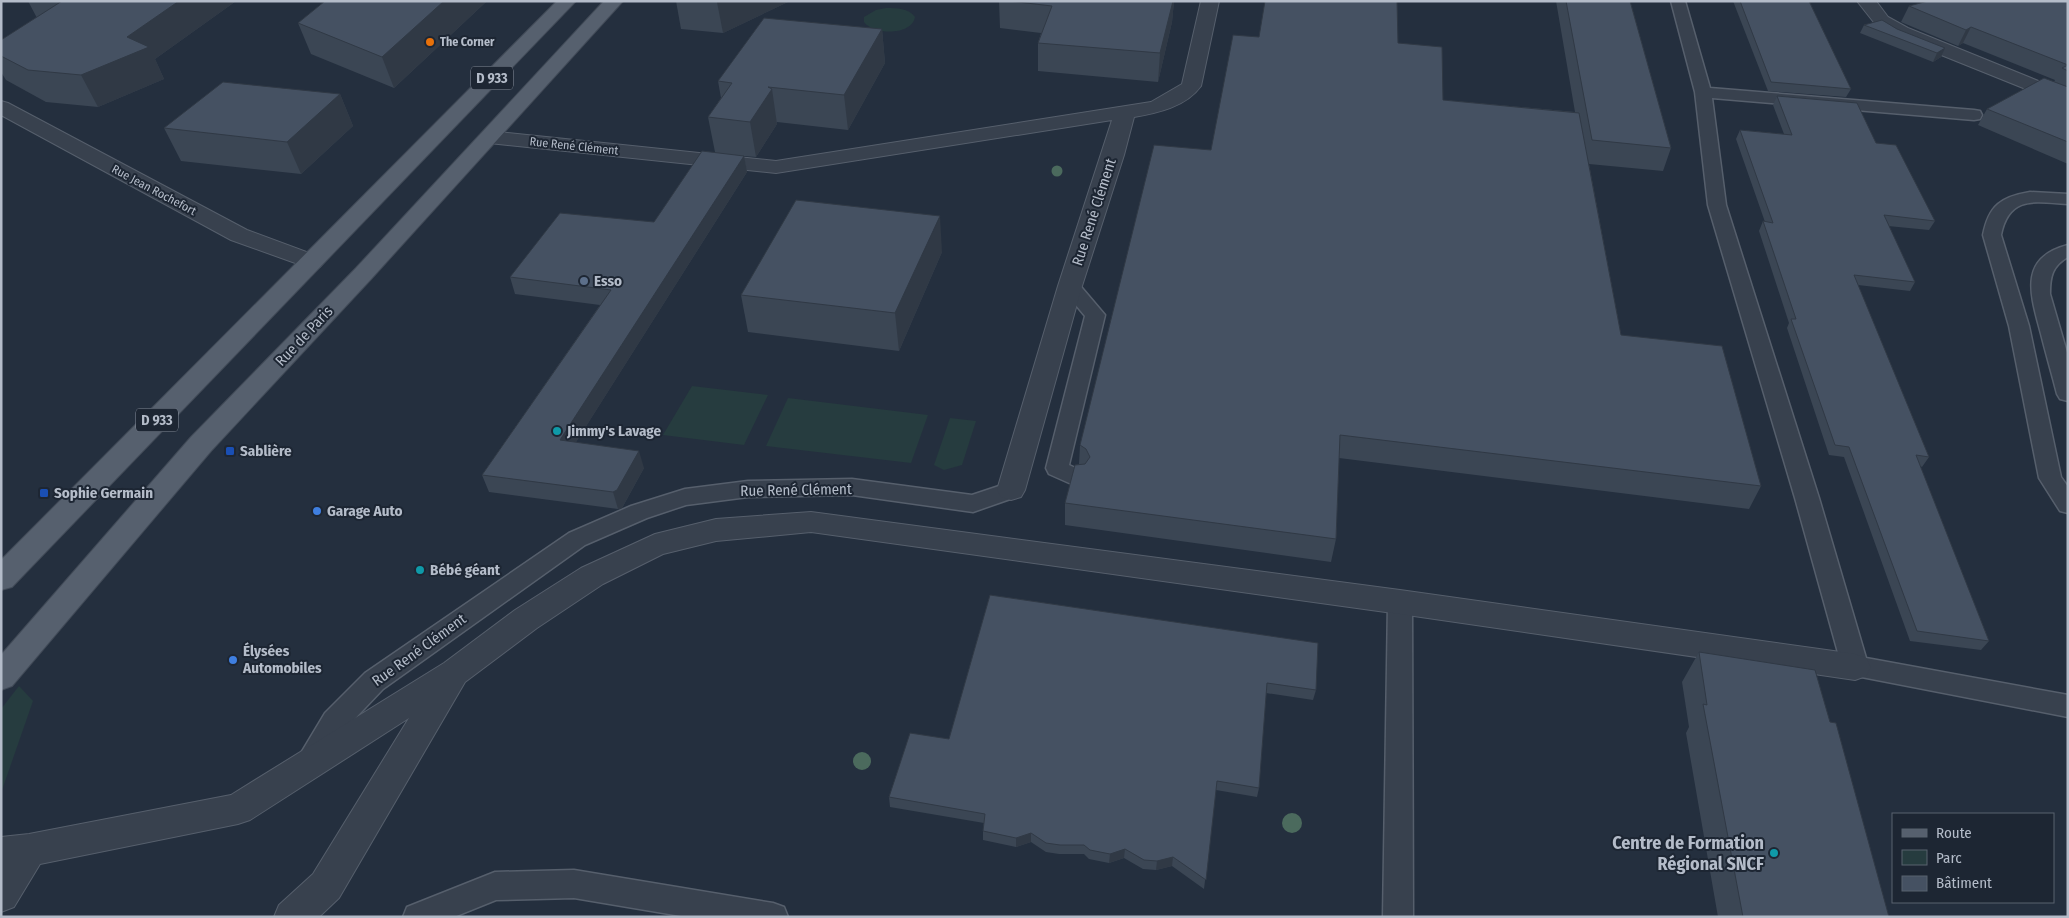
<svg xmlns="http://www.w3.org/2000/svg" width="2069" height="918" font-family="'Fira Sans Condensed',sans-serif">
	<rect width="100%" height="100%" fill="#242f3e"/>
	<g fill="#263c3f">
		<path d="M886,8C897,8 908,8 915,17C912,36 873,35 864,22V17L876,10Z"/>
		<path d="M692,386L768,395L744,445L663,435Z"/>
		<path d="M788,398L928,415L911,463L766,446Z"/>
		<path d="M950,418L976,421L962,465L944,470L934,465Z"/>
		<path d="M19,686L33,701L1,793V709Z"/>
	</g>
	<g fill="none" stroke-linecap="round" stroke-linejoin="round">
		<defs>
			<g id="service">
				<path d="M1671,1H1685L1710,88L1974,110L1980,111L1982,115L1980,119L1974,120L1712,98L1726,205L1819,498L1866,658L2068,695V717L1846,674L1842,667L1795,498L1708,205L1695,92Z"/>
				<path d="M2030,192L2068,194V204C2035,202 2009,195 2001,235L2029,326L2061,477L2068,487V513L2060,511L2039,478L2009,326L1983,235C1989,205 2001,197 2030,192Z"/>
				<path d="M2068,245V257C2052,266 2050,277 2050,294L2068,356V401L2060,399L2057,394C2052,374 2046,354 2041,334C2031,296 2017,258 2068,245Z"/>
				<path d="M1070,280L1077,282L1105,315L1069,465L1084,472L1087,478L1084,484L1076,486L1049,474L1046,468L1085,316L1060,286L1063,282Z"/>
				<path d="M852,479L972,495L1011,482L1019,484L1023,490L1019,496L973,512L852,495L748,497L686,505L647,518L585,545L383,689L345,729L319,771L309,775L299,771L295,763L325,713L365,673L569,533L631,506L685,489L748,481Z"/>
				<path d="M1400,592L1409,595L1412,602L1413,917H1383L1388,602L1391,595Z"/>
				<path d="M574,870L773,903L784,907L788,917H687L574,898L496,900L454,917H403L407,907L495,872Z"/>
			</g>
			<g id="minor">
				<path d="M1201,1H1219L1201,86C1186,107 1157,113 1134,117L1124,155L1082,286L1025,490L1021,497L1011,500L1001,497L997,490L1058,286L1112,120L776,173L489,143L482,141L479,137L482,133L489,131L776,161L1151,102L1182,84Z"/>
				<path d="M1857,1H1876L1888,17L1908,28L2068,93V106L1894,36L1876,25Z"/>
				<path d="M1,101L8,103L247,230L320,257L324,262L320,267L312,269L231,240L1,115Z"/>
				<path d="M811,512L1400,590L1855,654L1866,658L1871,667L1866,676L1855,680L1400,614L811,532L716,541L663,554L603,584L537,628L465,682L339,898L319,917H274L279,905L313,874L409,718L250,820L238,824L40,864L14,907L1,912V837L29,834L231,795L444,663L515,610L581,568L655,534L716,519Z"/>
			</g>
			<g id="primary">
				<path d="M557,1H576L12,587L1,590V560Z"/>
				<path d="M604,1H623L372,278L211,451L12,686L1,690V655L191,437L356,268Z"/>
			</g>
		</defs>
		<use href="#service" stroke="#565f6c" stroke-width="3"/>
		<use href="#minor" stroke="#565f6c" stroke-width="2"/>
		<use href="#primary" stroke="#414a57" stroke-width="2"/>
		<use href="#service" fill="#38414e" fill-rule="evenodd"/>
		<use href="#minor" fill="#38414e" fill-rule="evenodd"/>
		<use href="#primary" fill="#56606e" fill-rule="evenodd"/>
	</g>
	<g fill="#4b6a5d">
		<circle cx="1057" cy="171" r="5.5"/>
		<circle cx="862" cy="761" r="9"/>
		<circle cx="1292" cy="823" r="10"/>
	</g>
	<g fill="#3b4654">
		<path d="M28,1H236L155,59L164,79L98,107L46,102L6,80L1,72V40L37,18Z"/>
		<path d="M325,1H487L394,88L311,54L298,23Z"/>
		<path d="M676,1H790L723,33L681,29Z"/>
		<path d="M999,1H1174L1172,22L1158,82L1038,71V43L1041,33L1000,28Z"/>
		<path d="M1556,1H1630L1671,148L1663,171L1589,164L1621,335L1761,486L1749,509L1339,458L1336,539L1331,562L1065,525V503L1079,464L1080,445L1211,150L1259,37L1398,43L1443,100L1575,112Z"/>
		<path d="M1733,1H1809L1851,89L1846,97L1768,91Z"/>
		<path d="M2068,1V164L1978,125L1987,109L2054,82L2055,80L1963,43L1958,46L1901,22L1909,6Z"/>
		<path d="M1864,25L1897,29L1945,48L1941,57L1933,62L1860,33Z"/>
		<path d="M882,29L885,63L848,130L777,122V124L756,157L744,156L747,172L576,442L644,468L622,508L618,509L489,492L482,475L600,305L515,294L510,277L654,222L715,152L708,117L721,98L718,81Z"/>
		<path d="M340,94L353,126L301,174L181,161L164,128Z"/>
		<path d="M1777,96L1876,143L1935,221L1929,230L1888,226L1915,282L1910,291L1858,285L1929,457L1922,467L1920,466L1989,641L1981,650L1910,641L1844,457L1829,455L1787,328L1789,323L1759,231L1763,221L1765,222L1736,139L1740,130L1784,134L1773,105Z"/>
		<path d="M942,252L899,351L748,332L741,295Z"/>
		<path d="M990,595L1316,690L1313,700L1266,693L1259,788L1257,797L1216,790L1204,889L1172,866L1156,870L1143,869L1124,858L1109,863L1089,859L1084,854H1059L1046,852L1031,842L1016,847L983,840V831L984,823L890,807L889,797L949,739Z"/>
		<path d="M1699,652L1830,722L1889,917H1718L1686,733L1689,727L1682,682Z"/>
	</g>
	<g fill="#303945">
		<path d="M179,1H236L155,59L164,79L98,107L81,75L127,37Z"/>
		<path d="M444,1H487L394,88L382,57Z"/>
		<path d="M719,1H790L723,33L717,2Z"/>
		<path d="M1173,1H1174L1172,22L1158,82L1160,53Z"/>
		<path d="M1971,27L1963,43L1958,46L1966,30Z"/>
		<path d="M882,29L885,63L848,130L844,95Z"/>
		<path d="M1945,48L1941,57L1933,62L1937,53Z"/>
		<path d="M772,89L777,124L756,157L750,122Z"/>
		<path d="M340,94L353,126L301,174L287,142Z"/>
		<path d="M744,156L747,172L566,458L560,440Z"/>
		<path d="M940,216L942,252L899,351L895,313Z"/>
		<path d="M639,451L644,468L622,508L618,509L613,492Z"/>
		<path d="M1031,833V842L1016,847V838Z"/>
		<path d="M1125,849L1124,858L1109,863L1110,854Z"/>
		<path d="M1173,857L1172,866L1156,870L1157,861Z"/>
	</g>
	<g fill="#455162" stroke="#303945">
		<path d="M62,1H179L127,37L149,47L81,75L28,70L1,56V40Z"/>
		<path d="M325,1H444L382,57L298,23Z"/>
		<path d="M1009,1H1173L1160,53L1038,43L1052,6Z"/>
		<path d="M1265,1H1397L1398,43L1442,47L1443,100L1579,113L1621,335L1722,346L1761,486L1340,435L1336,539L1065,503L1075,465L1085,464L1090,457L1086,449L1080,445L1154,145L1211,150L1233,35L1259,37Z"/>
		<path d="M1566,1H1630L1671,148L1592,140Z"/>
		<path d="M1740,1H1809L1851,89L1771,82Z"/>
		<path d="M1928,1H2068V65L1971,27L1966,30L1909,6Z"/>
		<path d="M764,18L882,29L844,95L768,87L772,89L750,122L708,117L732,83L718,81Z"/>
		<path d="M1882,20L1897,29L1945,48L1937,53L1864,25Z"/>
		<path d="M2068,65V71L2062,68Z"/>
		<path d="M2044,78L2068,87V142L1987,109Z"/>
		<path d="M223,82L340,94L287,142L164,128Z"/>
		<path d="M1777,96L1857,103L1876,143L1896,145L1935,221L1884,215L1915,282L1854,275L1929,457L1916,455L1989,641L1917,631L1849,447L1835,445L1791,319H1796L1763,221L1773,223L1740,130L1792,135Z"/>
		<path d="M702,151L744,156L560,440L639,451L617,490L613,492L482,475L611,290L510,277L560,213L654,222Z"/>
		<path d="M796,200L940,216L895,313L741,295Z"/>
		<path d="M990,595L1318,643L1316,690L1267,683L1259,788L1217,781L1206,880L1173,857L1157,861L1144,860L1125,849L1110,854L1090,850L1084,845H1060L1046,843L1031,833L1016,838L983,831L985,814L889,797L910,733L949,739Z"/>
		<path d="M1699,652L1815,670L1830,722L1836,723L1889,917H1743L1703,704L1707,705Z"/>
	</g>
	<circle fill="#e8710a" stroke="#1d2633" stroke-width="2" cx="430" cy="42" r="5"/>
	<circle fill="#5c6f8a" stroke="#1d2633" stroke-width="2" cx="584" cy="281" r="5"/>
	<g fill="#0f9aa8" stroke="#1d2633" stroke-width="2">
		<circle cx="557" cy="431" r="5"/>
		<circle cx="420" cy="570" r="5"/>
		<circle cx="1774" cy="853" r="5"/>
	</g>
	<g fill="#1a4fb4" stroke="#1d2633" stroke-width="2">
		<rect x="225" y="446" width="10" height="10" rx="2.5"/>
		<rect x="39" y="488" width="10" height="10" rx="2.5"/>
	</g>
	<g fill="#3f7fe0" stroke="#1d2633" stroke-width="2">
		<circle cx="317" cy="511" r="5"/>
		<circle cx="233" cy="660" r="5"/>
	</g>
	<g text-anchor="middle" stroke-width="4" stroke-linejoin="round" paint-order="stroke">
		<g font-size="12" font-weight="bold" fill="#b4bcc9" stroke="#1d2633" text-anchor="start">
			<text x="440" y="46">The Corner</text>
		</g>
		<g font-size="12" fill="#b4bcc9" stroke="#1d2633">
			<text transform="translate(574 146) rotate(6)" y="4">Rue René Clément</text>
			<text transform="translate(154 190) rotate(28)" y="4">Rue Jean Rochefort</text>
		</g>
		<g fill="#1d2633" stroke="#878f9c" stroke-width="1">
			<rect x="471" y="66.5" width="42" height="23" rx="4"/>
			<rect x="136" y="408.5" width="42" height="23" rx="4"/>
		</g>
		<g font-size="14" font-weight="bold" fill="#b4bcc9">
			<text x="492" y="83">D 933</text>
			<text x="157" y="425">D 933</text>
		</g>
		<g font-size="15" fill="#b4bcc9" stroke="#1d2633">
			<text transform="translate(1094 212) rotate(-72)" y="5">Rue René Clément</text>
			<text transform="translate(304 336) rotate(-47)" y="5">Rue de Paris</text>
			<text transform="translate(796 490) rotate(-1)" y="5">Rue René Clément</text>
			<text transform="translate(419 650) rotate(-36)" y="5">Rue René Clément</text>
		</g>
		<g font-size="15" font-weight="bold" fill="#b4bcc9" stroke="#1d2633" text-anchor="start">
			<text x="594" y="286">Esso</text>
			<text x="567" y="436">Jimmy's Lavage</text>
			<text x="240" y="456">Sablière</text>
			<text x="54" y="498">Sophie Germain</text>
			<text x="327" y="516">Garage Auto</text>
			<text x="430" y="575">Bébé géant</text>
			<text x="243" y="656">Élysées<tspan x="243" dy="17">Automobiles</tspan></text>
		</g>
		<g font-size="18" font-weight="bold" fill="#b4bcc9" stroke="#1d2633" text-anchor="end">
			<text x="1764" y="849">Centre de Formation<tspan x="1764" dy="21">Régional SNCF</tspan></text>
		</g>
	</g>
	<rect width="2069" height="918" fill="none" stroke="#b4bcc9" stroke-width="5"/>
	<rect x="1892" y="813" width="162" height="90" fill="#1d2633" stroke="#59626f"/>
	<rect x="1902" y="829" width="25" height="8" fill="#56606e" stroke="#59626f"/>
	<text x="1936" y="838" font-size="15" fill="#b4bcc9">Route</text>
	<rect x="1902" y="850" width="25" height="15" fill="#263c3f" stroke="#59626f"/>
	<text x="1936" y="863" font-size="15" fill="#b4bcc9">Parc</text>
	<rect x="1902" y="876" width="25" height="15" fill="#455162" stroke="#59626f"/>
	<text x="1936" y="888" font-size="15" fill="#b4bcc9">Bâtiment</text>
</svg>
